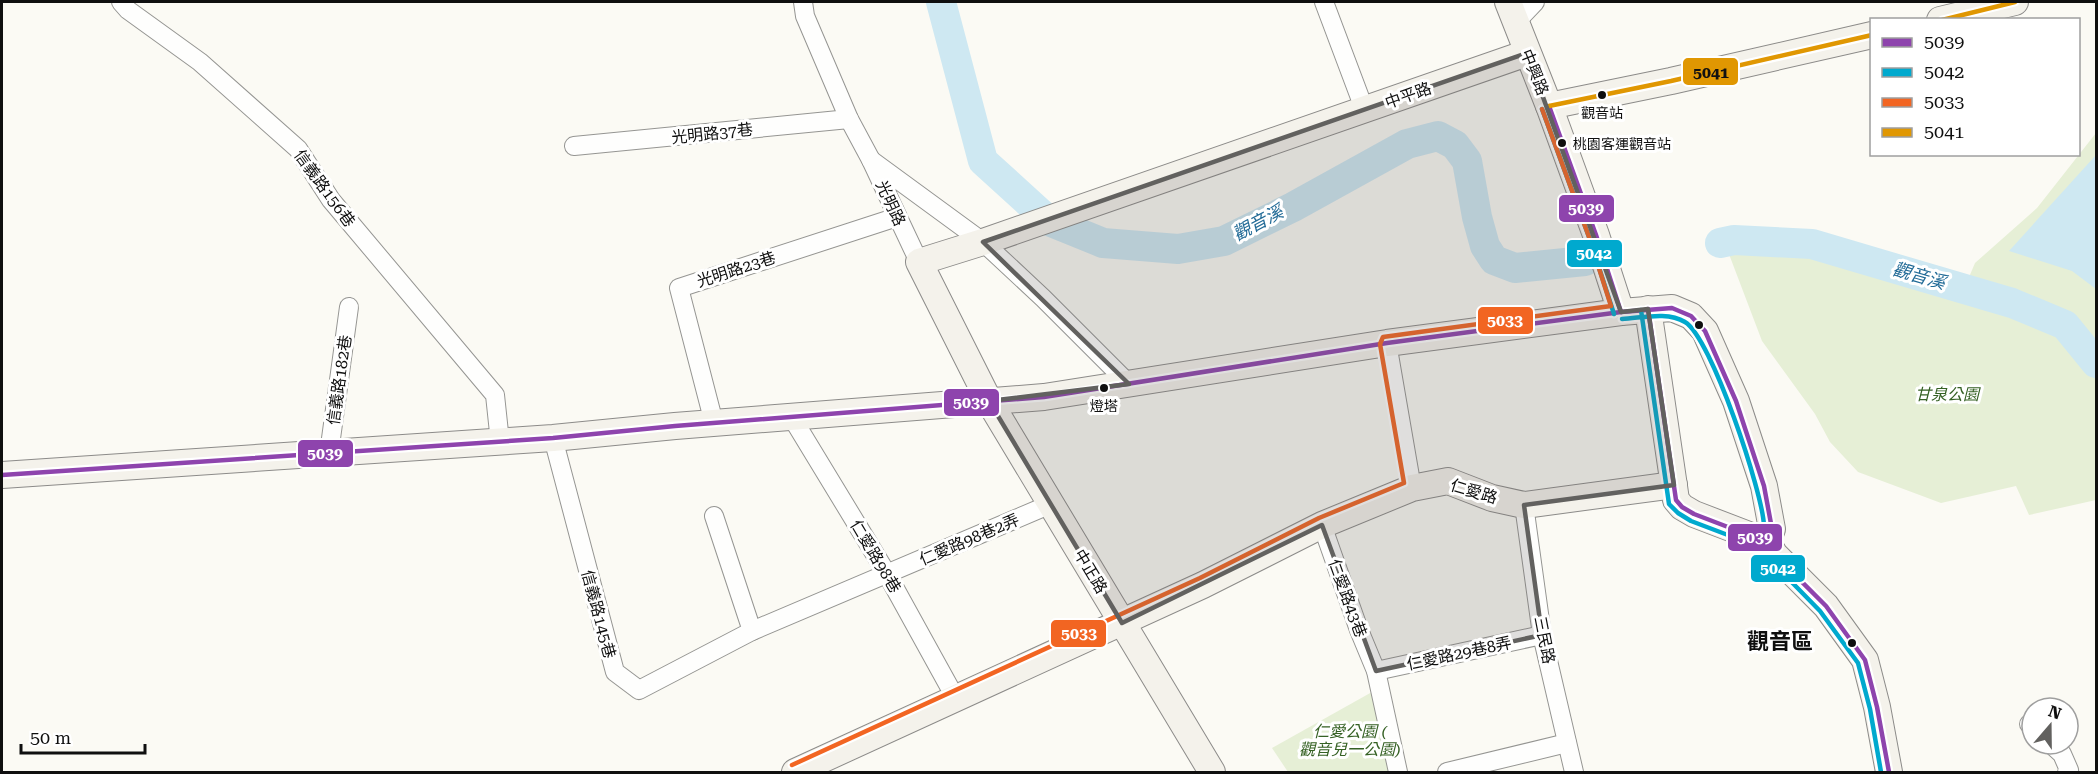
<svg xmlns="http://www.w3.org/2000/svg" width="2098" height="774" font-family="'Roboto Serif','Noto Sans TC',serif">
	<rect width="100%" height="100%" fill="#fbfaf4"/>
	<g fill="#e6efd6">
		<path d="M2096,133V500L2029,515L2016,486L1941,503L1858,472L1830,442L1815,414L1762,341L1724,241L1812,244L1964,289L1975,263L2037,208Z"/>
		<path d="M1372,692L1389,772H1288L1272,748Z"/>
	</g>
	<path fill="#cee8f2" d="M2096,155V289L2072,271L2009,251Z"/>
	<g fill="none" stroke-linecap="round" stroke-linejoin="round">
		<g stroke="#cee8f2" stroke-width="30">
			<path d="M941,2L983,161L1049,221L1103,243L1178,249L1224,241L1293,207L1407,144L1438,136L1455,145L1467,161L1477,217L1485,246L1494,260L1515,268L1585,261"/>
			<path d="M1720,243L1734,240L1812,244L2012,303L2065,325L2096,363"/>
		</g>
		<defs>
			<g id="street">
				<path d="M121,2L128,10L200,62L298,149L331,200L495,395L500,442"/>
				<path d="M803,2L805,16L849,119L871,160L919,262"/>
				<path d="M1324,2L1365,111"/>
				<path d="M1516,22L1535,2"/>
				<path d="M574,146L849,119"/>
				<path d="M871,160L983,242L1043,298L1129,384"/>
				<path d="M1387,343L1412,488"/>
				<path d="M791,416L887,574L956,699"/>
				<path d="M714,423L679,288L891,219"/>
				<path d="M553,438L615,672L639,690L752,631L1051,504"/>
				<path d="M329,453L349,307"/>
				<path d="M1524,505L1542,635L1574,772"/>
				<path d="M714,516L752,631"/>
				<path d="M1322,525L1359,630L1376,671L1398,772"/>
				<path d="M1376,671L1542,635"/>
				<path d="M2029,724L2032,727"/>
				<path d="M2051,744L2062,754L2069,770L2067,772"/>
				<path d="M1447,772L1567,743"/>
			</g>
			<g id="secondary">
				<path d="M1508,2L1549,106L1596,235L1621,312"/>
				<path d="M1940,20L2015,2"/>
				<path d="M1549,106L1671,81L1872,35"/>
				<path d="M1648,309L1676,500L1682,507L1694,514L1767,542L1775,555L1826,606L1865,660L1877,707L1889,772"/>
				<path d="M2,475L553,438L675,426L1044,397L1387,343L1621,312L1672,308L1691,316L1705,331L1736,401L1764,486L1772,529L1767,542"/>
				<path d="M795,772L1203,585L1322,525L1412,488L1448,481L1492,498L1524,505L1674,485"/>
				<path d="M1212,772L989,401L919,262L983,242L1527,53"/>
			</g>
		</defs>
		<use href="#street" stroke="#959592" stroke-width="20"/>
		<use href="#secondary" stroke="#8c8b89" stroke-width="28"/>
		<use href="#street" stroke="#fefefd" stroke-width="18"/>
		<use href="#secondary" stroke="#f4f2eb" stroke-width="26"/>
		<defs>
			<g id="bus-1">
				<path d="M1549,106L1596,235L1621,312"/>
				<path d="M1648,309L1676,500L1682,507L1694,514L1767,542L1775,555L1826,606L1865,660L1877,707L1889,772"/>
				<path d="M2,475L553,438L675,426L1044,397L1387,343L1621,312L1672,308L1691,316L1705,331L1736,401L1764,486L1772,529L1767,542"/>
			</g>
			<g id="bus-2">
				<path d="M1542,109L1589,237L1614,314"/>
				<path d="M1641,310L1669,504L1678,513L1691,521L1762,548L1770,560L1820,611L1858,663L1870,709L1881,772"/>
				<path d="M1622,319C1642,318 1667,311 1685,322C1711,337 1763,493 1764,526C1764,531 1762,535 1760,539"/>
			</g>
			<path id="bus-3" d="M792,765L1200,578L1319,518L1404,483L1380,344L1383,337L1611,306L1589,237L1542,109"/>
			<g id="bus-4">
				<path d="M1942,20L2015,2"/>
				<path d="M1549,106L1671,81L1872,35"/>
			</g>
		</defs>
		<use href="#bus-1" stroke="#fff" stroke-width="9"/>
		<use href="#bus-2" stroke="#fff" stroke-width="9"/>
		<use href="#bus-3" stroke="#fff" stroke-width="9"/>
		<use href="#bus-4" stroke="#fff" stroke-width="9"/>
		<use href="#bus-1" stroke="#8e44ad" stroke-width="4.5"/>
		<use href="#bus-2" stroke="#00a9ce" stroke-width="4.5"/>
		<use href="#bus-3" stroke="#f26522" stroke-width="4.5"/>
		<use href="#bus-4" stroke="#e09702" stroke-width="4.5"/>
	</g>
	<path fill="#62615f" fill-opacity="0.2" stroke="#62615f" stroke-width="4.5" stroke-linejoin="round" d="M1527,53L1621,312L1648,309L1674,485L1524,505L1542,635L1376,671L1322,525L1122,623L989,401L1129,384L983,242Z"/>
	<g fill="#0f0f0f" stroke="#fff" stroke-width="2">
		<circle cx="1602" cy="95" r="5"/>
		<circle cx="1562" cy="143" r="5"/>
		<circle cx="1699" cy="325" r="5"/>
		<circle cx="1104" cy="388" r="5"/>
		<circle cx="1852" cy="643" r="5"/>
	</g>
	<g text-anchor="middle" stroke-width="6" stroke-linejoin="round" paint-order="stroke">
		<g font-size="14" fill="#0f0f0f" stroke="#fff">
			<text x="1602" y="118">觀音站</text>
			<text x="1573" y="149" text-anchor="start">桃園客運觀音站</text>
			<text x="1104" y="411">燈塔</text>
		</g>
		<g font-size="16" fill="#0f0f0f" stroke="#fff">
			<text transform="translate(1535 72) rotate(68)" y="6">中興路</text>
			<text transform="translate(1408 95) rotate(-20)" y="6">中平路</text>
			<text transform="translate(712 133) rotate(-6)" y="6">光明路37巷</text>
			<text transform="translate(325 188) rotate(54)" y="6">信義路156巷</text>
			<text transform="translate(891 203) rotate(65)" y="6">光明路</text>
			<text transform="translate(736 269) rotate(-18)" y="6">光明路23巷</text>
			<text transform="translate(339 380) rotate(-82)" y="6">信義路182巷</text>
			<text transform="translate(1474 491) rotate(17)" y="6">仁愛路</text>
			<text transform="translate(969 539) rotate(-23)" y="6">仁愛路98巷2弄</text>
			<text transform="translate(876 556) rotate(59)" y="6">仁愛路98巷</text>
			<text transform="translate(1091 571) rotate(59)" y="6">中正路</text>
			<text transform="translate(1348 598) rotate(70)" y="6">仁愛路43巷</text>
			<text transform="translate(599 614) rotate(75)" y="6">信義路145巷</text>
			<text transform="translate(1545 640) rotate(79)" y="6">三民路</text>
			<text transform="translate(1459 653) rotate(-12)" y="6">仁愛路29巷8弄</text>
		</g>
		<g font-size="16" font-style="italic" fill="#356124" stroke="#fff">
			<text x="1947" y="400">甘泉公園</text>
			<text x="1350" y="737">仁愛公園 (<tspan x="1350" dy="18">觀音兒一公園)</tspan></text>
		</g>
		<g font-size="18" font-style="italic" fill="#226b97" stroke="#fff">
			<text transform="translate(1258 223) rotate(-28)" y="6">觀音溪</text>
			<text transform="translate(1919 276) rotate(16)" y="6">觀音溪</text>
		</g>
		<g font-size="22" font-weight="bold" fill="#0f0f0f" stroke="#fff">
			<text x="1780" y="649">觀音區</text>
		</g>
	</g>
	<g stroke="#fff" stroke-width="2">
		<rect x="1682" y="57" width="57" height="29" rx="6" fill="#e09702"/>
		<rect x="1558" y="194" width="57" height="29" rx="6" fill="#8e44ad"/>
		<rect x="1566" y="239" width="57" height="29" rx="6" fill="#00a9ce"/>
		<rect x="1477" y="306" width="57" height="29" rx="6" fill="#f26522"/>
		<rect x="943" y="388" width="57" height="29" rx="6" fill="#8e44ad"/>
		<rect x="297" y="439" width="57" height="29" rx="6" fill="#8e44ad"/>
		<rect x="1727" y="523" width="56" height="29" rx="6" fill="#8e44ad"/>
		<rect x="1750" y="554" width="56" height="29" rx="6" fill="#00a9ce"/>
		<rect x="1050" y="619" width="57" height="29" rx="6" fill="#f26522"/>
	</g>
	<g font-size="16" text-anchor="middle" font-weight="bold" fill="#fff">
		<text x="1586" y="214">5039</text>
		<text x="1594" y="259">5042</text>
		<text x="1505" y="326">5033</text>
		<text x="971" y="408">5039</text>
		<text x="325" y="459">5039</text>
		<text x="1755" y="543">5039</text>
		<text x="1778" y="574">5042</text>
		<text x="1079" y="639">5033</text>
	</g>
	<g font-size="16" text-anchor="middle" font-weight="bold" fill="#111">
		<text x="1711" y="78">5041</text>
	</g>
	<rect width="2098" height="774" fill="none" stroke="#0f0f0f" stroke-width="6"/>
	<rect x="1870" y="18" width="210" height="138" fill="#ffffff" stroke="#9f9f9f" stroke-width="1.5"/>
	<rect x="1882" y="38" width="30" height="9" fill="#8e44ad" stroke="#9f9f9f" stroke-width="1.5"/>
	<text x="1924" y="48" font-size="18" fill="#0f0f0f">5039</text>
	<rect x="1882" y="68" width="30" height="9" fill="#00a9ce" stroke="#9f9f9f" stroke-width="1.5"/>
	<text x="1924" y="78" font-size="18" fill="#0f0f0f">5042</text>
	<rect x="1882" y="98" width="30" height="9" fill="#f26522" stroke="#9f9f9f" stroke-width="1.5"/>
	<text x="1924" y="108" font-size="18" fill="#0f0f0f">5033</text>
	<rect x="1882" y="128" width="30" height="9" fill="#e09702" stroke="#9f9f9f" stroke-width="1.5"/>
	<text x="1924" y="138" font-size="18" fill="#0f0f0f">5041</text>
	<g transform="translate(2050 726) rotate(20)"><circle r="28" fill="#ffffff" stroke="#9f9f9f" stroke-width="1.5"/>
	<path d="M0-4.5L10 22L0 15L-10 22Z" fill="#62615f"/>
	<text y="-9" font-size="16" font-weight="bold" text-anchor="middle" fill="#0f0f0f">N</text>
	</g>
	<path d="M21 744v9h124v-9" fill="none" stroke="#0f0f0f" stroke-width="3"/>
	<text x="30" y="744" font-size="18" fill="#0f0f0f" stroke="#ffffff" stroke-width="4.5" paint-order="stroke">50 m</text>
</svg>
